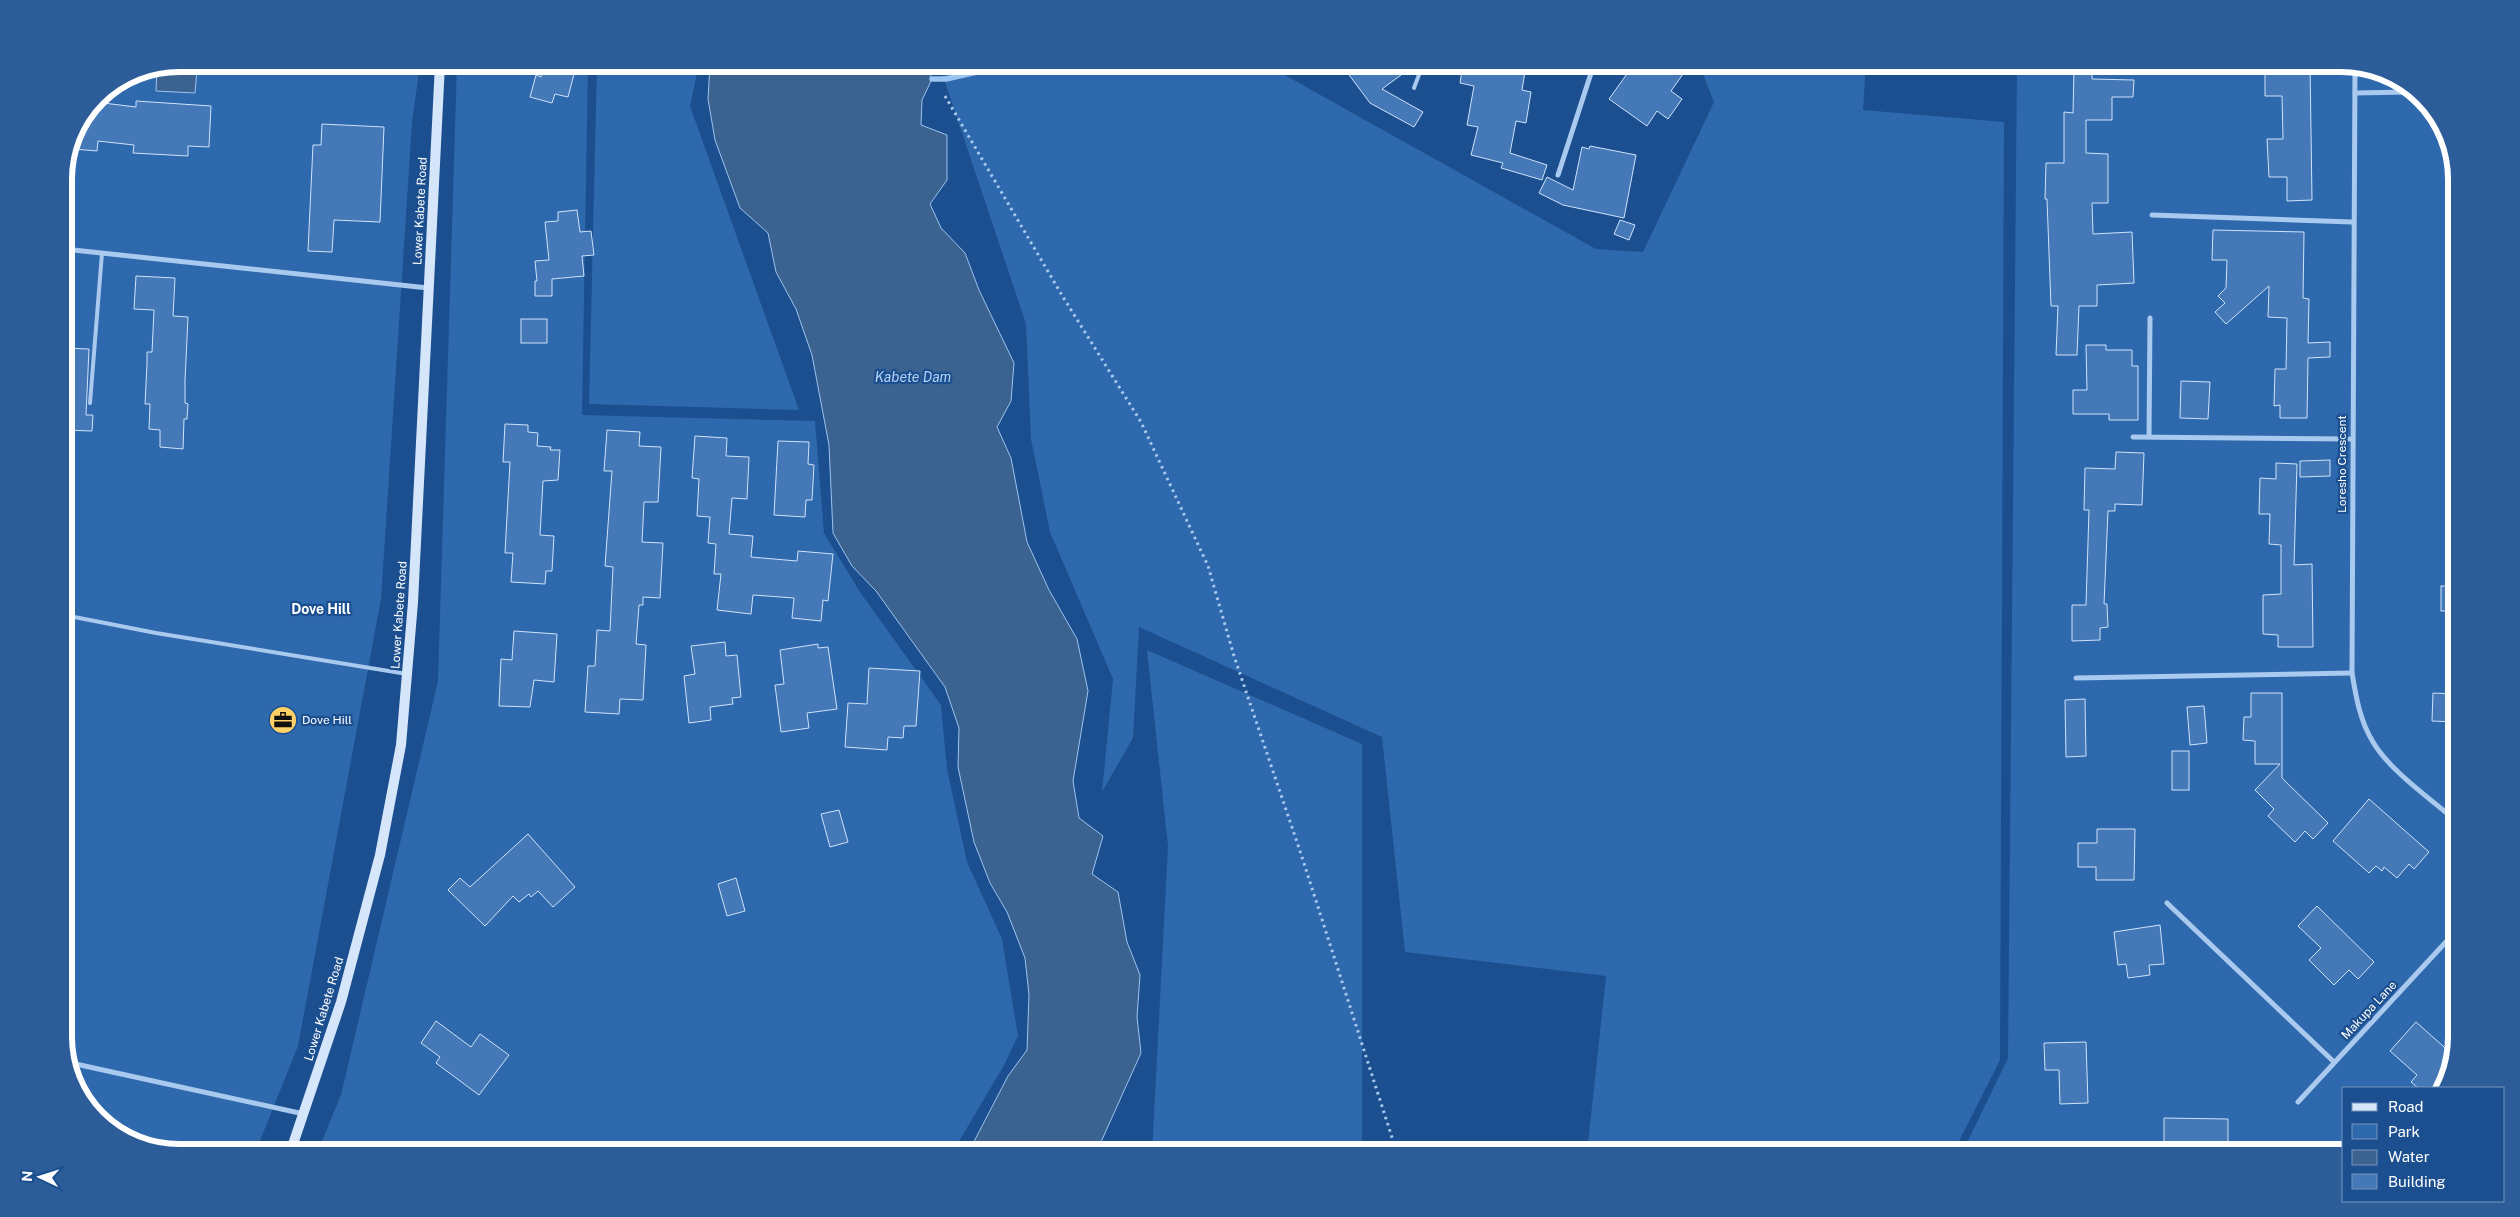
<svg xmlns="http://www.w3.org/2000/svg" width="2520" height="1217" font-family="'Public Sans',sans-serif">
	<rect width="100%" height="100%" fill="#1b4f8f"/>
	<g fill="#2e69ad">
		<path d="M180,64H420L412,123L381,599L298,1046L255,1153H180L135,1144L88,1108L64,1045V172L73,135L98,98L136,72Z"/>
		<path d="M457,64H588L582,415L815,421L824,533L860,592L941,705L947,769L967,862L1002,939L1018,1036L1003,1067L952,1153H317L341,1095L438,681Z"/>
		<path d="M597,64H699L690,106L799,410L589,404Z"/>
		<path d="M939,64H1265L1596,249L1643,252L1714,102L1699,64H1866L1863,110L2004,122L2000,1060L1953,1153H1587L1606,976L1405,952L1382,737L1139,627L1133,738L1102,792L1113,679L1050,532L1031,439L1026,324Z"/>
		<path d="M2017,64H2340L2385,73L2437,115L2456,172V1037L2447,1082L2442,1088H2344V1152L2341,1153H1962L2008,1058Z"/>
		<path d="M1147,650L1362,744V1153H1152L1168,846Z"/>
	</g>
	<g fill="#3c6290" stroke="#9cc4f0">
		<path d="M710,64H926L932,79L922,100L921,125L947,135V180L930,204L941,228L965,253L979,290L1014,363L1011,401L997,427L1011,458L1027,542L1049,590L1077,639L1088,691L1073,781L1079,818L1103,836L1092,874L1118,892L1127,942L1140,975L1137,1017L1141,1053L1096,1153H968L1008,1076L1027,1050L1029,995L1025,958L1007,912L990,883L974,842L958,767L959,728L945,687L876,591L852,566L833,533L829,445L812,355L796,309L776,272L768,233L740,208L715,140L708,99Z"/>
		<path d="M162,67L197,69L195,93L156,91L157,68Z"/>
	</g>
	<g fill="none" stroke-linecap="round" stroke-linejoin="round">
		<path stroke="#9cc4f0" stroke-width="5.5" d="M932,79H946L1012,64"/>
	</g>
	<g fill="#4478b7" stroke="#cfe3fa">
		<path d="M1341,64H1416L1382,89L1423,112L1414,127L1370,103Z"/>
		<path d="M1463,64H1483L1525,72L1522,90L1531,92L1526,123L1516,121L1510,153L1547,165L1542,180L1501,168L1503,163L1471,155L1478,127L1467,125L1474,86L1460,83Z"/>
		<path d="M1634,64H1668L1683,74L1671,91L1682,99L1668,119L1657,111L1647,126L1609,99Z"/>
		<path d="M2265,64H2310L2312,200L2287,201V177H2269L2267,139H2283L2282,96H2265Z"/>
		<path d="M544,66L574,74L568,97L555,94L552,103L530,97L536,75L541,77Z"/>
		<path d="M2074,69H2092V79L2134,80L2133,97H2112V120H2086V153L2108,154V203H2092L2093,234L2132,232L2134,283L2097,285V306H2079L2077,355H2056L2058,306H2051L2047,199H2045L2046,163H2064V112L2073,113Z"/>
		<path d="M136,101L211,106L209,147L188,146V156L133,153L134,145L98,141L97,151L74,149L75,131L95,102L136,107Z"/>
		<path d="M322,124L384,127L380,222L334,220L332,252L308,251L313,145H321Z"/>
		<path d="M1590,146L1636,155L1624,218L1563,205L1539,193L1547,177L1573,190L1582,147L1589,149Z"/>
		<path d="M577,210L580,232L591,231L594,255L582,256L584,276L552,279V296H535V281H537L535,261L549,260L545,222L558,221V212Z"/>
		<path d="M1620,220L1635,225L1629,240L1614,234Z"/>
		<path d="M2213,230L2304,232L2303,298L2309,299L2308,343L2330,342V357L2308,358L2307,418H2280V405L2274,406L2275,369H2286L2287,318L2268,317L2269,286L2226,324L2215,312L2225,303L2218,296L2226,288L2227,260H2212Z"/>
		<path d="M136,276L175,278L173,316L188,317L185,381V403L188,404L187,419H184L183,449L160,447V430L149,429L150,404H145L147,364V352H152L154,310L134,309Z"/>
		<rect x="521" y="319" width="26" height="24"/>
		<path d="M2086,345H2106V350H2132V366H2138V420H2109V414H2073V390H2087Z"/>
		<path d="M64,348L89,349L86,415H93L92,431L64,430Z"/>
		<path d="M2181,381L2210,382L2208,419L2180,418Z"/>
		<path d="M505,424L528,425V432L538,433L537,446L551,447L550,450H560L558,480L543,481L540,535L554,536L552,571H546L545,584L511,582L513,553H505L510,462H503Z"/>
		<path d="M607,430L640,432L639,446L661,447L658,502H644L642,542L663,543L660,598L643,597V605H639L636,644L646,645L643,700L620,699L619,714L585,712L588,666H595L597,630L610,631L613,567L605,566L612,471H604Z"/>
		<path d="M695,436L727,438L726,456L749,457L747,499L732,498L729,534L753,536L751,557L797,561L798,551L833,554L828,601L823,600L821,621L792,618L794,598L753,595L751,614L717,610L721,574H714L716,544L708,543L710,517L697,516L699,479L692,478Z"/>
		<path d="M778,441L809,442L808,464L814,465L812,500H806L805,517L774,515Z"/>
		<path d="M2116,452L2144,453L2142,505L2115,504V511H2108L2104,604H2107L2108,627L2100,628V640L2072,641V605H2086L2089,510H2084L2085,468L2115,469Z"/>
		<path d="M2330,460V476L2300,477V461Z"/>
		<path d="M2276,463L2297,464L2294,565L2312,564L2313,647H2278V635L2263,634V595L2281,594V545L2269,544L2270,514H2259L2260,478L2276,479Z"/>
		<rect x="2441" y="586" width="15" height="25"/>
		<path d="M514,631L557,634L554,682L534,680L530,707L499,706L501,659L512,660Z"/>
		<path d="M725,642L726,656L737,655L741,697L732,698L733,704L710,707L711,720L689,723L684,676L695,674L691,646Z"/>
		<path d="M818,644V648L828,647L837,709L807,713L809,728L781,732L775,685L784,684L780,650Z"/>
		<path d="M869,668L920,671L916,726H904L903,738L888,737L887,750L845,747L848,703L867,704Z"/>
		<path d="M2251,693H2282V778L2328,823L2313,839L2305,831L2295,842L2268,816L2274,809L2255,790L2280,764H2255V741L2243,740L2244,717H2251Z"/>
		<path d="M2433,693L2456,694V722L2432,721Z"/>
		<path d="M2085,699L2086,756L2066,757L2065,700Z"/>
		<path d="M2204,706L2207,743L2190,745L2187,707Z"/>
		<rect x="2172" y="751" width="17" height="39"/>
		<path d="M2369,799L2429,852L2414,869L2409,864L2397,878L2384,867L2382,871L2376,866L2369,873L2333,841Z"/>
		<path d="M839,810L848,842L830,847L821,814Z"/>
		<path d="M2097,829H2135L2134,880H2096V867H2078V843H2097Z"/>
		<path d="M528,834L575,887L553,907L538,891L531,897L529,894L519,902L513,896L485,926L448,890L460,878L470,887Z"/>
		<path d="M736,878L745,911L727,916L718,884Z"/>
		<path d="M2317,906L2374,962L2358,979L2349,970L2334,985L2309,960L2321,948L2298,926Z"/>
		<path d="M2160,925L2164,964L2149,965L2150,975L2128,978L2126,964L2118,965L2114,932Z"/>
		<path d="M436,1021L471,1047L480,1034L509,1055L479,1095L436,1063L440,1057L421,1043Z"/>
		<path d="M2416,1022L2453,1055L2447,1082L2442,1088H2418L2411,1082L2417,1075L2390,1051Z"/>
		<path d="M2086,1042L2088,1103L2060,1104L2059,1070H2045L2044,1043Z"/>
		<path d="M2164,1118L2228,1119V1150H2208L2207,1153H2164Z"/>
	</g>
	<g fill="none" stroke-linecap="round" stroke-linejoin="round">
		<path stroke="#a9c9ee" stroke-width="3" stroke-dasharray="2.5 4" stroke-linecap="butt" d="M945,96L1063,297L1141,422L1208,566L1234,656L1301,854L1397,1153"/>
		<g stroke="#a9c9ee" stroke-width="4">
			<path d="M1414,88L1423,64"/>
			<path d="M90,403L102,253"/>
			<path d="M64,615L156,633L407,674"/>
		</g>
		<g stroke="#a9c9ee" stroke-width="5">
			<path d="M362,64L439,73"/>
			<path d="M2355,67L2352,673C2356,697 2360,721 2373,742C2390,771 2431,799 2456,821"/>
			<path d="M2355,93L2409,92"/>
			<path d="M1558,175L1594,64"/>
			<path d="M2152,215L2352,222"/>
			<path d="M64,249L428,288"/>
			<path d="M2133,437L2352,439"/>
			<path d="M2149,437L2150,318"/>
			<path d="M2076,678L2352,673"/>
			<path d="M2167,903L2334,1062"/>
			<path d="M71,1063L304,1114"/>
			<path d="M2298,1102L2456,931"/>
		</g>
		<path stroke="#d6e6fa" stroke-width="10" d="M290,1153L341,1002L380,855L401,745L413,602L440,64"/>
	</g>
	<defs>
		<symbol id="office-disc" viewBox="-11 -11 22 22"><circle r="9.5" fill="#ffd166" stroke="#1b4f8f"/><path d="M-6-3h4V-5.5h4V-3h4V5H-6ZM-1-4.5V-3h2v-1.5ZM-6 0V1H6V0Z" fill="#111"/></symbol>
	</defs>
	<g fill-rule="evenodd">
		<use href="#office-disc" x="267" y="704" width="32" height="32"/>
	</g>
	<g text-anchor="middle" stroke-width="4.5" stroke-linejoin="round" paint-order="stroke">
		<g font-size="12" fill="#fff" stroke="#1b4f8f">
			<text transform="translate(420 211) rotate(-87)" y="4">Lower Kabete Road</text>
			<text transform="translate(2342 464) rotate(-90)" y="4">Loresho Crescent</text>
			<text transform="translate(399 615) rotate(-86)" y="4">Lower Kabete Road</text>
			<text transform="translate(324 1009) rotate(-73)" y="4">Lower Kabete Road</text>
			<text transform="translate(2369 1010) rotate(-47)" y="4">Makupa Lane</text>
		</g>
		<g font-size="12" fill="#fff" stroke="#1b4f8f" text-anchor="start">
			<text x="302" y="724">Dove Hill</text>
		</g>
		<g font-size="14" font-style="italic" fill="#b5d3f5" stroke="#1b4f8f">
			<text x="913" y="382">Kabete Dam</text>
		</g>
		<g font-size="14" font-weight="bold" fill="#fff" stroke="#1b4f8f">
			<text x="321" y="614">Dove Hill</text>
		</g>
	</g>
	<path d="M0 0H2520V1217H0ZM179 72H2341A107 107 0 0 1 2448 179V1037A107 107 0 0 1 2341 1144H179A107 107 0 0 1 72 1037V179A107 107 0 0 1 179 72Z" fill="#2d5d98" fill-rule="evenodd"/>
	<path fill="none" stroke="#fff" stroke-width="6" d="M179 72H2341A107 107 0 0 1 2448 179V1037A107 107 0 0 1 2341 1144H179A107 107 0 0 1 72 1037V179A107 107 0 0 1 179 72Z"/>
	<rect x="2342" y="1087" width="162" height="115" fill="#1b4f8f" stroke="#7695bc"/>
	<rect x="2352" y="1103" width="25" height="8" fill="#d6e6fa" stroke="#7695bc"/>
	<text x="2388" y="1112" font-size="15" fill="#ffffff">Road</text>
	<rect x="2352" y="1124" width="25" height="15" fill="#2e69ad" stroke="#7695bc"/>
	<text x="2388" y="1137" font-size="15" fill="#ffffff">Park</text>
	<rect x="2352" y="1150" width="25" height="15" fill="#3c6290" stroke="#7695bc"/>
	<text x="2388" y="1162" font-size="15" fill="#ffffff">Water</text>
	<rect x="2352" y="1174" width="25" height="15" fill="#4478b7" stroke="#7695bc"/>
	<text x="2388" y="1187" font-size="15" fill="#ffffff">Building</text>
	<g transform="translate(40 1177) rotate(274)" stroke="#1b4f8f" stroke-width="4" paint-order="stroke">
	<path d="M0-4L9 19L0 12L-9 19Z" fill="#ffffff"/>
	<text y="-8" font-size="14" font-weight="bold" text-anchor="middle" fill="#ffffff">N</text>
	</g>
</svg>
